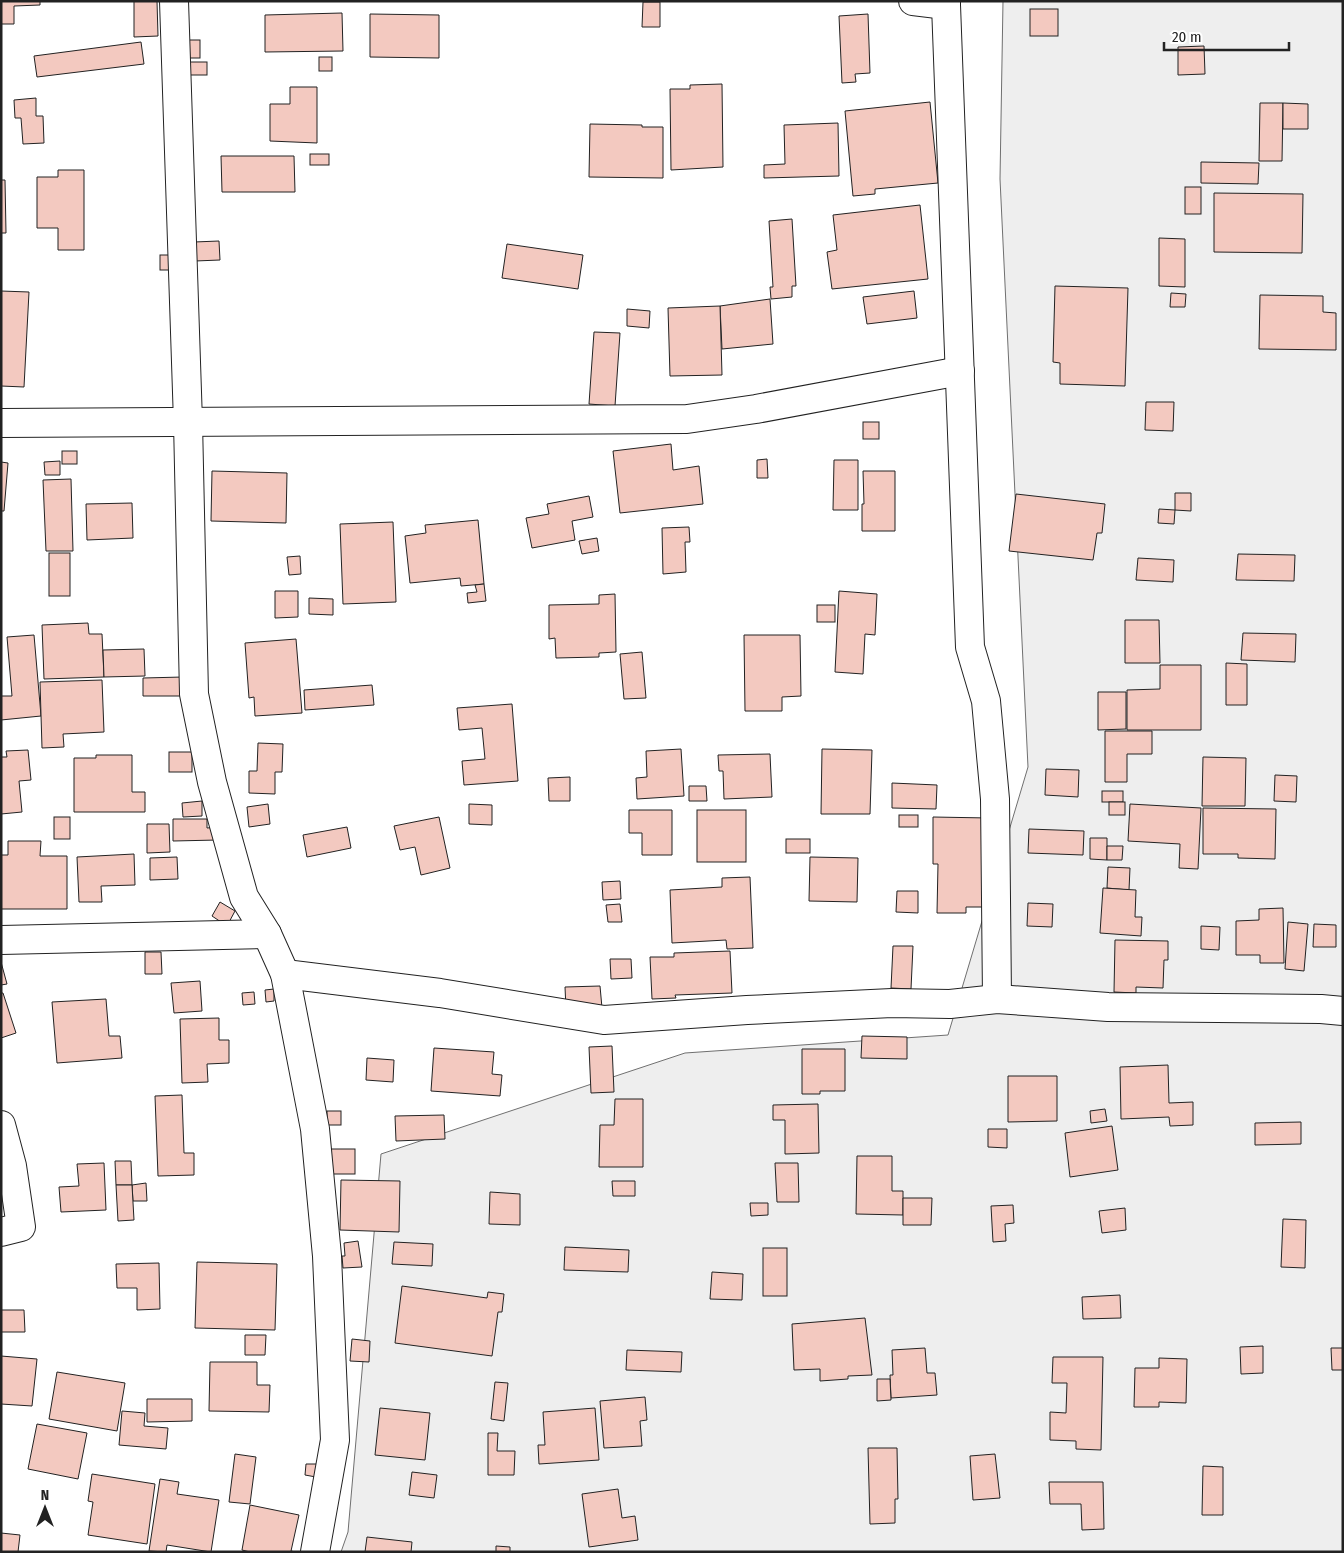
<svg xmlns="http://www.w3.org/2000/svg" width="1344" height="1553" font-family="'Fira Sans Condensed',sans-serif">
	<rect width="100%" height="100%" fill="#fff"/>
	<path fill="#eee" stroke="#6f6f6f" d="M1003,1H1343V1552H341L348,1532L381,1154L685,1053L948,1035L1028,767L1000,179Z"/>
	<g fill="#f3c9c0" stroke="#222">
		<path d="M1,1H40V5L14,6V24H1Z"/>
		<path d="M134,1H157L158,36L134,37Z"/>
		<path d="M643,2H660V27H642Z"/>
		<rect x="1030" y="9" width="28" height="27"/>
		<path d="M342,13L343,51L265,52V15Z"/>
		<path d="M370,14L439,15V58L370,57Z"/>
		<path d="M868,14L870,73L855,74L856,82L842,83L839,16Z"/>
		<rect x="185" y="40" width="15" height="18"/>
		<path d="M141,42L144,64L37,77L34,56Z"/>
		<path d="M1204,46L1205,74L1178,75V47Z"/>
		<rect x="319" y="57" width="13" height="14"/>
		<rect x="189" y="62" width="18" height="13"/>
		<path d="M722,84L723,167L671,170L670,89H690V85Z"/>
		<path d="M290,87H317V143L270,141V104H290Z"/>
		<path d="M36,98V116H43L44,143L23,144L21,118H15L14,100Z"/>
		<path d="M930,102L938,183L875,189V194L853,196L845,111Z"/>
		<path d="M1260,103H1283L1282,161H1259Z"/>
		<path d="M1283,103L1308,104V129H1283Z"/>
		<path d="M838,123L839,176L764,178V165L785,164L784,125Z"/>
		<path d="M590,124L642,125V127H663V178L589,177Z"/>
		<rect x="310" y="154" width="19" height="11"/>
		<path d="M221,156H294L295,192H222Z"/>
		<path d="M1201,162L1259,163L1258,184L1201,183Z"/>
		<path d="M58,170H84V250H58V228H37V177H58Z"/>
		<path d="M1,180H5L6,233H1Z"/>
		<rect x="1185" y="187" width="16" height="27"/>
		<path d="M1214,193L1303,194L1302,253L1214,252Z"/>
		<path d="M920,205L928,279L832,289L827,252L837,250L833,215Z"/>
		<path d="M792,219L796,286H792V297L771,299L770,287H773L769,221Z"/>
		<path d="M1159,238L1185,239V287L1159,286Z"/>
		<path d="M219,241L220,260L195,261L194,242Z"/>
		<path d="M507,244L583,255L578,289L502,278Z"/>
		<rect x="160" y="255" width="12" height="15"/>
		<path d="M1055,286L1128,288L1125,386L1060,384V363L1053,362Z"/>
		<path d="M1,291L29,292L24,387L1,386Z"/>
		<path d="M914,291L917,318L867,324L863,297Z"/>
		<path d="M1171,293L1186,294L1185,307H1170Z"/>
		<path d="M1260,295L1323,296V312L1336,313V350L1259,349Z"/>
		<path d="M770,299L773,344L722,349L720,306Z"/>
		<path d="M720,306L722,375L670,376L668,308Z"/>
		<path d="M627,309L650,311L649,328L627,326Z"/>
		<path d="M594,332L620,333L615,406L589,404Z"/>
		<path d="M1146,402H1174L1173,431L1145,430Z"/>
		<rect x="863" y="422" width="16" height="17"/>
		<path d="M671,444L673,470L699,466L703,504L620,513L613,451Z"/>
		<rect x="62" y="451" width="15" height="13"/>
		<path d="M767,459L768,478H757V460Z"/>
		<path d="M834,460H858V510H833Z"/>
		<path d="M60,461V475H45L44,462Z"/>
		<path d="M1,462L8,463L4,511H1Z"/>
		<path d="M212,471L287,473L286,523L211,521Z"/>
		<path d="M863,471H895V531H862V504H864Z"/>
		<path d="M71,479L73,551H46L43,480Z"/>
		<path d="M1175,493H1191V511L1175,510Z"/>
		<path d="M1016,494L1105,504L1102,533H1097L1093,560L1009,551Z"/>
		<path d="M589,496L593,517L572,521L575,540L532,548L526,518L549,514L547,504Z"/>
		<path d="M132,503L133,538L87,540L86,504Z"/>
		<path d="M1159,509L1175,510L1174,524L1158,523Z"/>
		<path d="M478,520L484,584L461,586L460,578L410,583L405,536L426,533L425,525Z"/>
		<path d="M393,522L396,602L343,604L340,524Z"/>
		<path d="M689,527L690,542H685L686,572L663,574L662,528Z"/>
		<path d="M597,538L599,551L582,554L579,541Z"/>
		<rect x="49" y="553" width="21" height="43"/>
		<path d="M1238,554L1295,555L1294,581L1236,580Z"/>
		<path d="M300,556L301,574L289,575L287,557Z"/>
		<path d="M1138,558L1174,560L1173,582L1136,580Z"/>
		<path d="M484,584L486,601L468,603L467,593L477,592L475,585Z"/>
		<path d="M275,591H298V617L275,618Z"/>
		<path d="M839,591L877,594L875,635L865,634L863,674L835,672Z"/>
		<path d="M615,594L616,652L599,653V657L556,658L555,638L549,639V605L599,604V595Z"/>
		<path d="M309,598L333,599V615L309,614Z"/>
		<rect x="817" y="605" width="18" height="17"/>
		<path d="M1125,620H1159L1160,663H1125Z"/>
		<path d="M88,623L89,634H102L104,677L44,679L42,625Z"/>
		<path d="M1243,633L1296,634L1295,662L1241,660Z"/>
		<path d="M34,635L41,716L1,720V696H12L7,637Z"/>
		<path d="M744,635H800L801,696L782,697V711H745Z"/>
		<path d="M296,639L302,713L255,716L254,697L249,698L245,643Z"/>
		<path d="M144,649L145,676L104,677L103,650Z"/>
		<path d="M642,652L646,698L624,699L620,654Z"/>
		<path d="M1226,663L1247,664V705H1226Z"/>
		<path d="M1160,665H1201V730H1127V690L1160,689Z"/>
		<path d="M183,677V696H143V678Z"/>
		<path d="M102,680L104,732L63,734L64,747L42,748L40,682Z"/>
		<path d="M372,685L374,705L305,710L304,690Z"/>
		<path d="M1098,692H1126V729L1098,730Z"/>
		<path d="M512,704L518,781L464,785L462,761L485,759L482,728L459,730L457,708Z"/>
		<path d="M1105,731H1152V754H1127V782H1105Z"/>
		<path d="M258,743L283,744L282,772H275V794L249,793V771H257Z"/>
		<path d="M681,749L684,796L637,799L636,778L647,777L646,751Z"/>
		<path d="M822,749L872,750L870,814H821Z"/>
		<path d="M28,750L31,780L19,781L22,812L1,814V757H7L6,751Z"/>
		<rect x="169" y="752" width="23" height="20"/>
		<path d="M770,754L772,797L724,799L723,771H719L718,755Z"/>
		<path d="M96,755H132V792H145V812H74V758H96Z"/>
		<path d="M1203,757L1246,758L1245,806H1202Z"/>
		<path d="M1046,769L1079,770L1078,797L1045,795Z"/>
		<path d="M1275,775L1297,776L1296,802L1274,801Z"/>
		<path d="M570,777V801H549L548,778Z"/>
		<path d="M892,783L937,785L936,809L892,808Z"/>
		<path d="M689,786H706L707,801H689Z"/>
		<rect x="1102" y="791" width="21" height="11"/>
		<path d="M202,801V816L183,817L182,803Z"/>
		<rect x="1109" y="802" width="16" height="13"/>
		<path d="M268,804L270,824L249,827L247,807Z"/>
		<path d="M469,804L492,805V825L469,824Z"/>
		<path d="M1130,804L1201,808L1198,869L1179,868L1180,844L1128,841Z"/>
		<path d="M1203,808L1276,809L1275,859L1238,858V854H1203Z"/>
		<path d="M629,810H672V855H642V833H629Z"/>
		<rect x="697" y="810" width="49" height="52"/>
		<rect x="899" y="815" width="19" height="12"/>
		<rect x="54" y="817" width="16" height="22"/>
		<path d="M439,817L450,868L421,875L415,847L400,850L394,826Z"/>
		<path d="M933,817L989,818L988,907H966V913H937L938,864H933Z"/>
		<path d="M173,819H207V828L218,827V840L173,841Z"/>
		<path d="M147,824H169L170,852L147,853Z"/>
		<path d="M347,827L351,848L307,857L303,835Z"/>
		<path d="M1029,829L1084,831L1083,855L1028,853Z"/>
		<path d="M1090,838H1107V860L1090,859Z"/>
		<rect x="786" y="839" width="24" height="14"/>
		<path d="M8,841H41L40,856H67V909H1V855H8Z"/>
		<path d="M1107,846H1123L1122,860H1107Z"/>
		<path d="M134,854L135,885L101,886L102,902H79L77,857Z"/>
		<path d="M177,857L178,879L150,880V858Z"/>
		<path d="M810,857L858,858L857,902L809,901Z"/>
		<path d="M1108,867L1130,868L1129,890L1107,888Z"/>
		<path d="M750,877L753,948L727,949L726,940L672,943L670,890L722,887V878Z"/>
		<path d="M620,881L621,899L603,900L602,882Z"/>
		<path d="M1103,888L1136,890L1135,917H1142L1141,936L1100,933Z"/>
		<path d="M897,891H918V913L896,912Z"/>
		<path d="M220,902L235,911L227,926L212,916Z"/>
		<path d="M1028,903L1053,904L1052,927L1027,926Z"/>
		<path d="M620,904L622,922H608L606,905Z"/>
		<path d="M1283,908L1284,963H1260V955H1236V921L1259,920V909Z"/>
		<path d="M1288,922L1308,924L1304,971L1285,969Z"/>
		<path d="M1314,924L1336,925V947H1313Z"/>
		<path d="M1201,926L1220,927L1219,950L1201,949Z"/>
		<path d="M1115,940L1168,941V960H1164L1163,988L1136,987V993L1114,992Z"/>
		<path d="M893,946H913L911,989L891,988Z"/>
		<path d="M730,951L732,993L675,995L676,998L652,999L650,957H674V953Z"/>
		<path d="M145,952H161L162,974H145Z"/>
		<path d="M610,959H631L632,978L611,979Z"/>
		<path d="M1,962L7,984L1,985Z"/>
		<path d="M200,981L202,1011L174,1013L171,983Z"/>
		<path d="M600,986L602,1008L566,1009L565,987Z"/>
		<path d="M274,989V1001L266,1002L265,990Z"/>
		<path d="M254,992L255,1004L243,1005L242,993Z"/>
		<path d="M1,993H3L16,1033L1,1038Z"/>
		<path d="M106,999L109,1036H120L122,1058L57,1063L52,1002Z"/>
		<path d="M219,1018V1040H229V1063L207,1064L208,1082L182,1083L180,1019Z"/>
		<path d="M862,1036L907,1037V1059L861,1058Z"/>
		<path d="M612,1046L614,1092L591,1093L589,1047Z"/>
		<path d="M434,1048L494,1052L492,1074L502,1075L500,1096L431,1091Z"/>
		<path d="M802,1049H845V1091H820V1094H802Z"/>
		<path d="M367,1058L394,1060L393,1082L366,1080Z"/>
		<path d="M1168,1065L1169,1103L1193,1102V1125L1170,1126L1169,1117L1121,1119L1120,1067Z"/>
		<path d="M1008,1076H1057V1121L1008,1122Z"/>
		<path d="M182,1095L184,1153H194V1175L158,1176L155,1096Z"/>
		<path d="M615,1099H643V1167H599L600,1125H614Z"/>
		<path d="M818,1104L819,1153L785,1154V1120H773V1105Z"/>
		<path d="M1105,1109L1107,1121L1091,1123L1090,1111Z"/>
		<rect x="327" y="1111" width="14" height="14"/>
		<path d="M444,1115L445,1139L396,1141L395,1116Z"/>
		<path d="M1301,1122V1144L1255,1145V1123Z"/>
		<path d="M1112,1126L1118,1170L1070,1177L1065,1133Z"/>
		<path d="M988,1129H1007V1148L988,1147Z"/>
		<rect x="330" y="1149" width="25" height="25"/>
		<path d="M857,1156H892V1191H903V1215L856,1214Z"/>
		<path d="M115,1161H131L132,1185H116Z"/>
		<path d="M104,1163L106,1210L61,1212L59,1187L79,1186L77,1164Z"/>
		<path d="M775,1163H798L799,1202H777Z"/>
		<path d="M341,1180L400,1181L399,1232L340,1230Z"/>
		<path d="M612,1181H635V1196H613Z"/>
		<path d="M146,1183L147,1201H133L132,1185Z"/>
		<path d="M116,1185H132L134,1220L118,1221Z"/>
		<path d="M490,1192L520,1194V1225L489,1224Z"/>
		<path d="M903,1198H932L931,1225H903Z"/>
		<path d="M750,1203H768V1215L751,1216Z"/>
		<path d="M1013,1205L1014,1223L1005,1224L1006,1241L993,1242L991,1206Z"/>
		<path d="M1125,1208L1126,1230L1102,1233L1099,1211Z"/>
		<path d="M1283,1219L1306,1220L1305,1268L1281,1267Z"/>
		<path d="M358,1241L362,1267L343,1268L342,1256H345L344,1243Z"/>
		<path d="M394,1242L433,1244L432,1266L392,1264Z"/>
		<path d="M565,1247L629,1250L628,1272L564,1270Z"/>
		<rect x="763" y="1248" width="24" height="48"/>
		<path d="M197,1262L277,1264L275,1330L195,1328Z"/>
		<path d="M159,1263L160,1309L137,1310V1288H117L116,1264Z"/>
		<path d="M712,1272L743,1274L742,1300L710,1299Z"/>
		<path d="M402,1286L487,1298L488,1292L504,1294L502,1312H498L492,1356L395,1343Z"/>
		<path d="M1120,1295L1121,1318L1083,1319L1082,1297Z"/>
		<path d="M1,1310H24L25,1332H1Z"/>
		<path d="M865,1318L872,1375L848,1376V1379L820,1381V1369L794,1370L792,1324Z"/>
		<path d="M245,1335H266L265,1355H245Z"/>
		<path d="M352,1339L370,1341L369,1362L350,1361Z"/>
		<path d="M1263,1346V1373L1241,1374L1240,1347Z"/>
		<path d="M925,1348L927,1373H935L937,1395L891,1398L890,1375H893L892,1350Z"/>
		<path d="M1331,1348H1343V1370H1332Z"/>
		<path d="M627,1350L682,1352L681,1372L626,1370Z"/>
		<path d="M1,1356L37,1359L32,1406L1,1404Z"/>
		<path d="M1053,1357H1103L1101,1450L1076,1449V1441L1050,1440V1412L1066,1413L1067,1383H1052Z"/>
		<path d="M1159,1358L1187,1359L1186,1403L1159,1402V1407H1134L1135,1368H1159Z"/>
		<path d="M210,1362H257V1385H270L269,1412L209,1411Z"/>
		<path d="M57,1372L125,1383L117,1431L49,1419Z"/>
		<path d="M877,1379H890L891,1400L877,1401Z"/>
		<path d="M495,1382L508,1383L504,1421L491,1419Z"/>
		<path d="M645,1397L647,1420L640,1421L642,1446L604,1448L600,1401Z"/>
		<path d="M147,1399H192V1421L147,1422Z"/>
		<path d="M380,1408L430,1413L425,1460L375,1455Z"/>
		<path d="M595,1408L599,1460L539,1464L538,1445H545L543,1412Z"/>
		<path d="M122,1411L145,1413L144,1426L168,1428L166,1449L119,1445Z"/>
		<path d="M37,1424L87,1433L78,1479L28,1469Z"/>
		<path d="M488,1433H498L497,1451H515L514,1475H488Z"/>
		<path d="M868,1448H897L898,1499H895V1523L870,1524Z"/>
		<path d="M235,1454L256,1457L250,1504L229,1502Z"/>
		<path d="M995,1454L1000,1498L973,1500L970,1456Z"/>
		<path d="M306,1464H317L316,1477L305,1475Z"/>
		<path d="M1203,1466L1223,1467V1515H1202Z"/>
		<path d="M412,1472L437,1475L434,1498L409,1495Z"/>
		<path d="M92,1474L155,1484L147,1544L88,1535L93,1502L88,1501Z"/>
		<path d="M160,1479L179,1482L177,1494L219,1500L211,1552L167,1545L166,1552L149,1551Z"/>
		<path d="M1049,1482H1103L1104,1529L1082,1530L1081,1504H1050Z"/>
		<path d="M618,1489L622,1518L635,1516L638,1540L589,1547L582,1494Z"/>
		<path d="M250,1505L299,1515L291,1551L296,1552H250L242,1550Z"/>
		<path d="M1,1533L20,1535L18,1552H1Z"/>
		<path d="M367,1537L412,1542L411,1552H365Z"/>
		<path d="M496,1546L510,1547V1552H496Z"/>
	</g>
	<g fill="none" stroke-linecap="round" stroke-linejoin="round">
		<defs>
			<g id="minor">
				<path d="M174,1L188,422L194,694L212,782L244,897L267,934L285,974L315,1129L327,1256L335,1440L315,1552"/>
				<path d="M913,1L946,5V1"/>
				<path d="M946,5L970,647L986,701L995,799L997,999"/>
				<path d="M1,423L687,419L756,409L960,371"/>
				<path d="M1,940L267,934"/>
				<path d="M285,974L440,993L604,1020L747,1010L892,1003L950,1004L997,999L1108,1007L1321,1009L1343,1011"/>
				<path d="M1,1125L12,1166L21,1227L1,1232"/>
			</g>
		</defs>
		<use href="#minor" stroke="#222" stroke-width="30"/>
		<use href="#minor" stroke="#fff" stroke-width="28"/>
	</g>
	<rect width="1344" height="1553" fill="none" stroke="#222222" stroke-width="5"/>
	<g transform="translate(45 1508)" stroke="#ffffff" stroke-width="4" paint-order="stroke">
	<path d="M0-4L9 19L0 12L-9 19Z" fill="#222222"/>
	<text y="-8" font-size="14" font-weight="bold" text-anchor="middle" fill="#222222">N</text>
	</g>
	<path d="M1164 42v8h125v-8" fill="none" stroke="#222222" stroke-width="2.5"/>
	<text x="1172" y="42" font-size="15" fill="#222222" stroke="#ffffff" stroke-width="4" paint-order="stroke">20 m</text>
</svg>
